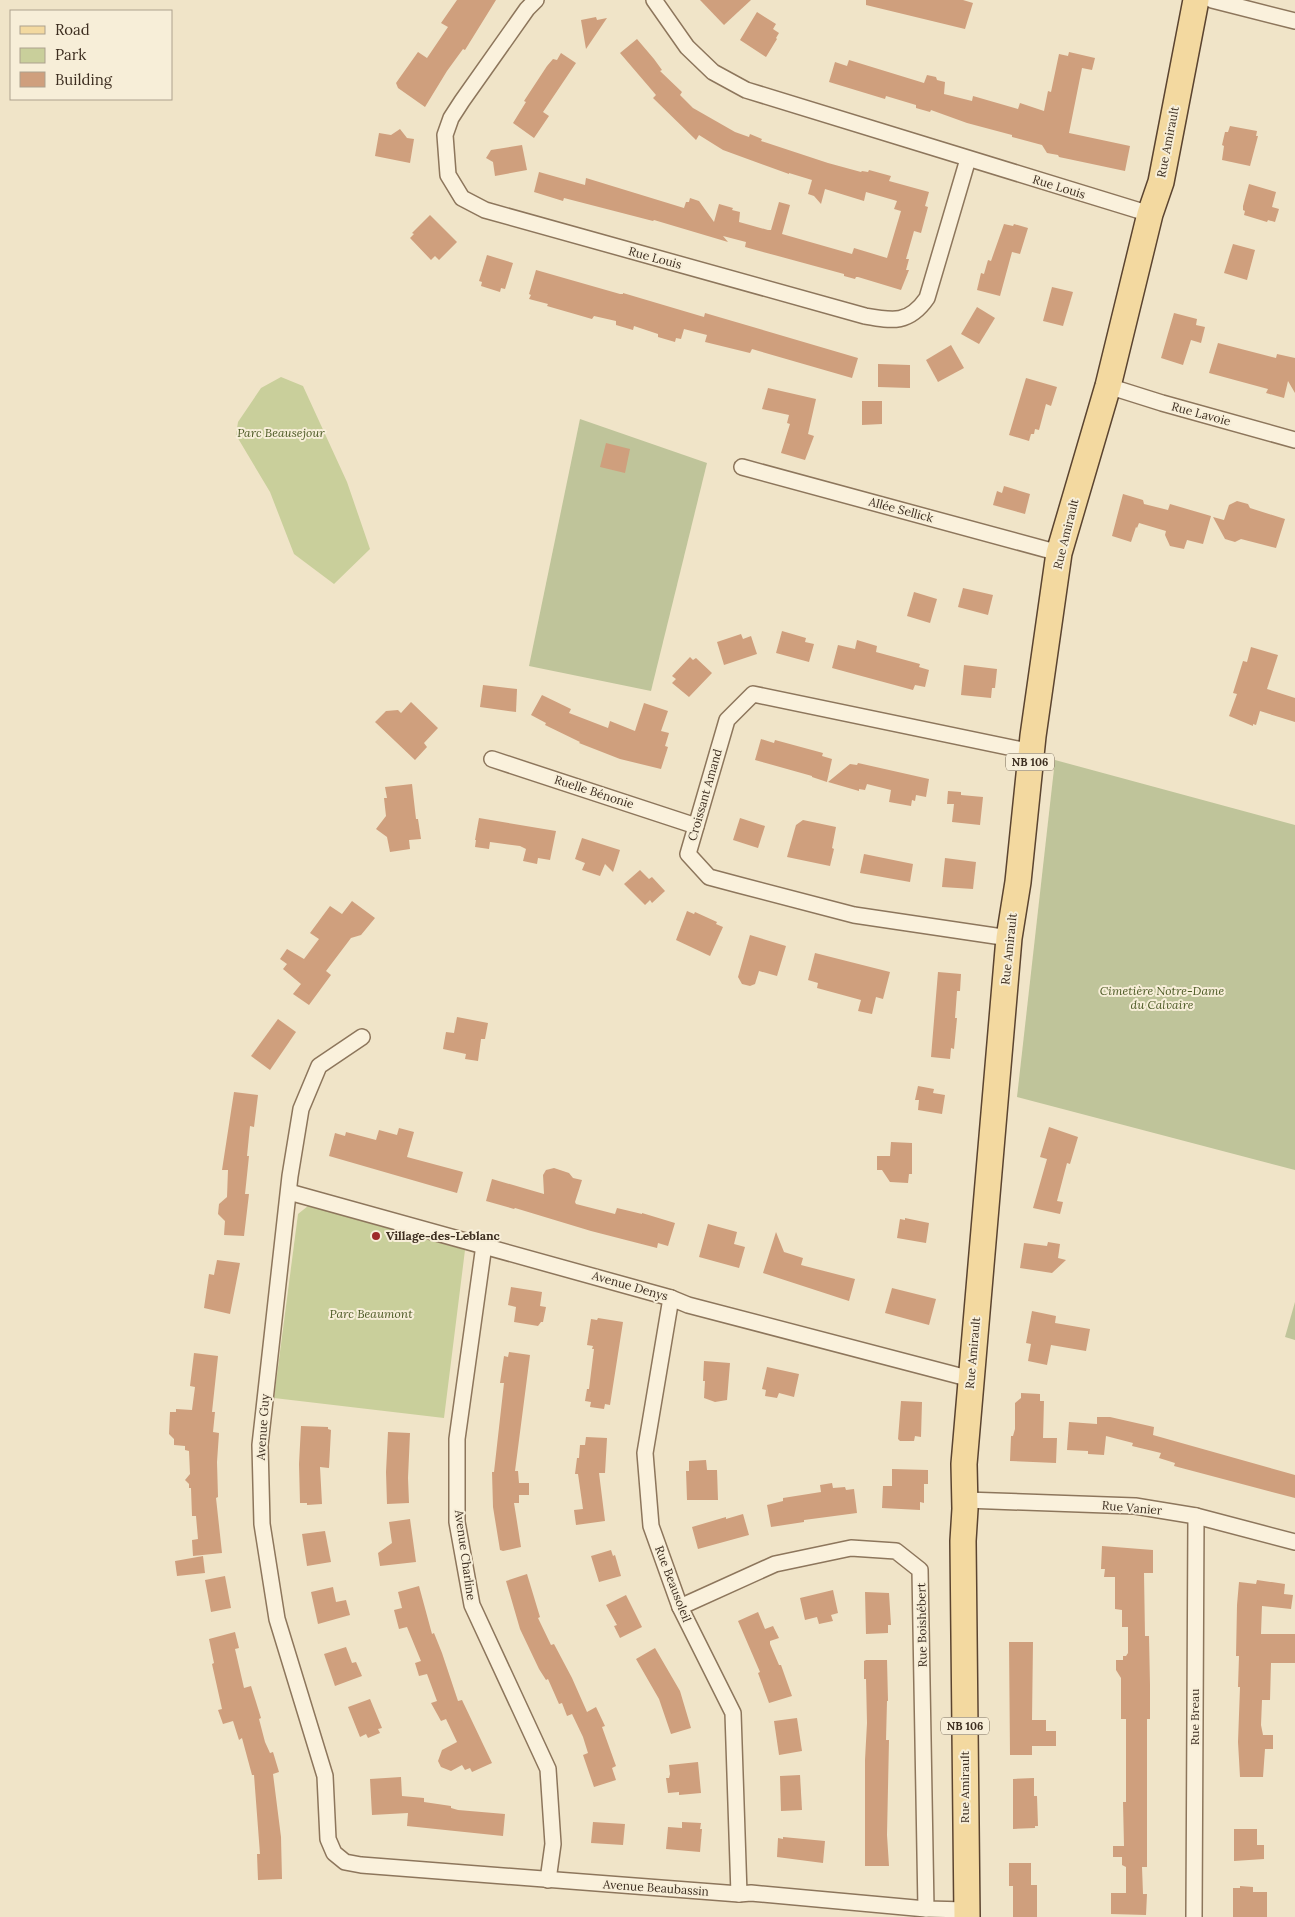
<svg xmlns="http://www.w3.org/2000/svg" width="1295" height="1917" font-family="Lora,serif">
	<rect width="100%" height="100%" fill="#f0e4c8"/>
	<g fill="#c9cf9b">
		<path d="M281,377L303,386L347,482L370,549L334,584L294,554L270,492L236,435L238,422L261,388Z"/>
		<path d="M308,1206L465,1250L444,1418L274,1398L298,1214Z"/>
	</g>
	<g fill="#bfc49a">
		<path d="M580,419L707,463L651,691L529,666Z"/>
		<path d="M1055,760L1295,825V1170L1017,1097Z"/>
		<path d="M1295,1302V1340L1285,1337Z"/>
	</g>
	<g fill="#cf9f7d">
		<path d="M457,0H496L465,50L463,49L447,71L425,107L398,88L396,83L418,52L427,58L448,27L441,23Z"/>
		<path d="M700,0H751L724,25Z"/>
		<path d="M866,0H963L973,3L965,29L866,5Z"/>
		<path d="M757,12L776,24L773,29L779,33L776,38L777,39L766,57L740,40Z"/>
		<path d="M596,17L597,20L607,18L586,49L581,20Z"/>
		<path d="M637,39L654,59L662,70L660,71L682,92L680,95L693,108L735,132L749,137L750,134L762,139L761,141L828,163L861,172L862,171L868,172L869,170L891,176L889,181L929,192L925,206L928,207L921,233L914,231L906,259H909L906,270H909L901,290L858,277H856L855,279L844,276V274L745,247L746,242L723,236L728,242L654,220L653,221L564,198L563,201L534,192L539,172L585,185L586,178L684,208L686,202H689L690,198L699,201L714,222L719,204L733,208L732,210L740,212L739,222L768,230H771L779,202L790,205L782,234L852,254L854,248L887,258L901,211L894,209L897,201L866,192L864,201L825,189L821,204L814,196L808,194L812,180L789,173V174L723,150L699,135L696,140L653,98L656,95L620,53Z"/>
		<path d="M1069,52L1095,58L1092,70L1082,68L1069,133L1130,146L1125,171L1059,157L1058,155L1047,153L1042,145L1012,137V135L967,123L931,110L930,112L916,108V105L886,96L885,99L829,82L835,62L847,66L849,60L924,83L927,75L936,77L937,80L945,82L944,94L972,101L973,96L1018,109L1020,103L1044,111L1048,91L1051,92L1059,54L1068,56Z"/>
		<path d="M561,53L576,63L543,112L549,116L534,138L513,123L526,102L524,101L547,66L553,59L557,60Z"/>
		<path d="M1230,126L1257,131L1256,136H1258L1250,166L1222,160L1224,146L1222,145L1225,132H1228Z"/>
		<path d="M400,129L407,138L414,139L410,163L375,156L379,133L391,135Z"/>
		<path d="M522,145L527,170L495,176L493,162L486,158L491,150Z"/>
		<path d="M1249,184L1276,192L1272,207L1279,209L1275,222L1268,220L1267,222L1244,215L1245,211L1243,210V206Z"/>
		<path d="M430,215L457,242L439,260L435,256L431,260L410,238L414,234L412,233Z"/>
		<path d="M1004,224L1013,226L1014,224L1028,228L1020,254L1012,252L1000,296L977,290L981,273L984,274L988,260L991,261Z"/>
		<path d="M1233,244L1255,250L1247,280L1224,273Z"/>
		<path d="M487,255L513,263L505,289L501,288L500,292L481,286L482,282L479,281Z"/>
		<path d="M536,270L620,294H623V293L704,317L705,313L858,358L852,378L752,349L750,353L705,342L707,335L684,329L681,339L676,338L675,342L658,337V334L634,326L633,330L616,325V321L594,316L592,319L547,306L548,304L529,299L531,295L529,294Z"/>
		<path d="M1052,287L1073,292L1063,326L1043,321Z"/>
		<path d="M977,307L995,318L979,344L961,334Z"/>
		<path d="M1174,313L1197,319L1196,325L1205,327L1201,343L1191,340L1183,365L1161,358Z"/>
		<path d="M1218,343L1276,358L1277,354L1295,358V393L1288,381L1284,398L1266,393L1268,389L1209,373Z"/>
		<path d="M951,345L964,368L938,382L926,360Z"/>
		<path d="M878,364L910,365V388L878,387Z"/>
		<path d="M1026,378L1057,387L1051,406L1046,404L1039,430L1035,429L1034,434H1031L1029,441L1009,435Z"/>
		<path d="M768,388L816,399L808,434L814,436L805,460L781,453L790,424L787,423L789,415L762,409Z"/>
		<path d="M862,401H882V424L862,425Z"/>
		<path d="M606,443L630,449L625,473L600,467Z"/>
		<path d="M1004,486L1030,494L1025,514L993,505L997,491L1002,493Z"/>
		<path d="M1123,494L1143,500L1144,504L1168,510L1170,504L1211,516L1203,544L1187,540L1184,549L1170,546L1165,535L1166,531L1139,523L1137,528L1136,527L1131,542L1112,536Z"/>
		<path d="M1237,501L1248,504L1250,508L1285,519L1276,548L1241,539L1235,542L1225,539L1213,517L1224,520L1229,505Z"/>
		<path d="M963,588L993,595L988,615L958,607Z"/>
		<path d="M914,592L937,599L930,623L907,616Z"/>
		<path d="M782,631L806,638L805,642L814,644L809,662L776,653Z"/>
		<path d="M741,634L743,639L751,636L757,654L724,665L717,642Z"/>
		<path d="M857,640L877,646L876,652L920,664L919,667L929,670L925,687L915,685L913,690L832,668L838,645L855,649Z"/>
		<path d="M1251,647L1278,655L1267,689L1295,698V722L1260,711L1256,725L1253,724V726L1229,716L1237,694L1233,693L1243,661L1247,662Z"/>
		<path d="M690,657L693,660L696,658L712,673L689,697L672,683L676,679L672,676Z"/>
		<path d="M964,665L997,669L995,688H992L991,698L961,695Z"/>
		<path d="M483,685L517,689L516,712L480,707Z"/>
		<path d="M542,695L571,709L569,713L608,728L610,721L635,731L644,703L668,711L661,731L669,733L665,746L668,747L661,769L620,759L579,743L580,742L545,725L546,723L531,715Z"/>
		<path d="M411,702L438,728L424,743L427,747L415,760L375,722L386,711L398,710L401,713Z"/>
		<path d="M761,739L774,743L775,740L823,753L822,756L832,759L827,782L812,777V776L755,760Z"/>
		<path d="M858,763L929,779L926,797L916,795L915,801L912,800L911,806L889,802L891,790L867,784L865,790L859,789V791L828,782L850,764L857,765Z"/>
		<path d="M412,784L416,819H418L421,839L409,840L410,849L390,852L387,837L376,829L386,816L384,798H387L385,787Z"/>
		<path d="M948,791L961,792V795L983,797L980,825L952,822L954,804H947Z"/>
		<path d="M479,818L556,831L550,860L538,858L537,864L523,861L526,849L520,846L490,842L489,849L475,847L476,840H475Z"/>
		<path d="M740,818L765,826L758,848L733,840Z"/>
		<path d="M803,820L836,827L832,848L834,849L830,866L787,857L796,825Z"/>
		<path d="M582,838L620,850L613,872L605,864L600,876L582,870L585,863L575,859Z"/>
		<path d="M864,854L913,864L910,882L860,873Z"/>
		<path d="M945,858L976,862L973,889L942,887Z"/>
		<path d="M640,870L649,879L652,877L665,891L652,903L650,900L645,905L624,884Z"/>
		<path d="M352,901L375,918L361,935L351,938L326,971L331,975L309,1005L293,994L301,984L283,969L287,964L280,959L287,949L304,959L319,939L310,933L330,906L342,914Z"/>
		<path d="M687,911L694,914L695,912L717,922L716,924L723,927L710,956L676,940Z"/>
		<path d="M750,935L786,946L777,976L759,971L755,984L750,986L742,984L738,977Z"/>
		<path d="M815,953L890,972L883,999L876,997L872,1014L858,1011L861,1000L817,988L818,983L808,980Z"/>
		<path d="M938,972L961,974L960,991H957L955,1018H957L954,1049L951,1048L950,1059L931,1057Z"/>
		<path d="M457,1017L488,1023L485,1039H481L478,1061L465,1059L466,1054L443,1049L446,1032L454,1033Z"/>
		<path d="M278,1019L296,1032L270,1070L251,1056Z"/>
		<path d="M918,1086L934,1089L933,1093L945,1095L942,1114L918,1110L919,1100H915Z"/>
		<path d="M234,1092L258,1095L254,1127L250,1126L247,1156H249L245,1194H249L244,1236L224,1235L225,1221L218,1214L219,1204L227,1197L228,1170H222Z"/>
		<path d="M1049,1127L1078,1137L1070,1164L1067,1163L1057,1201L1063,1202L1060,1214L1033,1208L1047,1159L1040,1157Z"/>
		<path d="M399,1128L414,1132L407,1157L463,1172L457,1193L329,1156L335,1133L345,1136L346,1132L376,1140L379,1130L397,1135Z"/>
		<path d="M891,1142L912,1143V1174H909L908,1183L890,1182L882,1170H877V1156H890Z"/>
		<path d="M554,1168L569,1173L573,1178L582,1180L575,1202L576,1204L615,1214L617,1208L642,1214V1213L675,1223L668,1246L658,1243L657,1248L591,1231L515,1208L514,1209L486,1201L492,1179L544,1194L543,1175L546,1170Z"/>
		<path d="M905,1218L929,1223L926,1243L897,1238L900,1219L905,1220Z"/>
		<path d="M708,1224L737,1232L734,1244L745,1247L739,1268L699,1257Z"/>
		<path d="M776,1232L784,1252L803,1258L801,1265L855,1279L849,1301L763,1273Z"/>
		<path d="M1048,1242L1060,1244L1058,1258L1066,1260L1052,1273L1020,1268L1024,1243L1047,1246Z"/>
		<path d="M217,1260L240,1263L230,1314L204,1308L209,1274L214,1275Z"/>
		<path d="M511,1287L542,1292L540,1306L546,1307L543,1322H541L538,1326L514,1322L516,1307L508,1305Z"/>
		<path d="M892,1288L936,1299L929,1325L885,1313Z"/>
		<path d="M1032,1311L1056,1316L1055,1323L1090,1329L1086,1351L1051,1345L1047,1365L1028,1361L1031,1344L1026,1343Z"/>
		<path d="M598,1318L623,1322L610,1405L605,1404L604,1409L590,1407L591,1402L585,1401L587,1389H589L594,1349H592L593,1346L587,1345L591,1319L597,1320Z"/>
		<path d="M509,1352L530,1355L515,1471H518L519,1483H529V1495H519V1503H514L521,1547L503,1551L500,1550L493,1507L492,1472H494L504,1383H500L504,1356L508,1357Z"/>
		<path d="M194,1353L218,1356L212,1412H215L213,1432L219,1433L217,1462L218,1497L216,1498L222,1553L193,1556L192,1540L198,1539L196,1516H192L191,1488H189V1484L185,1480L190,1474L189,1451L185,1450V1446L174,1445V1439L169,1434L170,1412H176V1409L192,1410L195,1387L190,1386Z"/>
		<path d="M704,1361L730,1363L727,1400L715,1402L704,1398L705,1381H703Z"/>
		<path d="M767,1367L799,1374L794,1397L779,1393L777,1398L765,1396L766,1390L762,1389Z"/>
		<path d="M1021,1393L1040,1394V1401H1044L1043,1438H1057L1056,1463L1010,1461L1011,1436H1013L1015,1429V1403L1021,1398Z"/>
		<path d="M901,1401L922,1402L921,1437L915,1436L914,1441H900L898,1439Z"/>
		<path d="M1097,1417H1110L1154,1427L1153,1435L1295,1475V1498L1174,1466L1175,1463L1159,1458L1161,1453L1132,1446L1133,1443L1106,1436L1104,1455L1088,1454V1451L1067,1450L1069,1422L1097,1424Z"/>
		<path d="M301,1426L328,1427V1429L331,1430L329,1468L320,1467L322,1504L307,1505V1503H300L299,1464Z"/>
		<path d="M388,1432L410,1433L408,1478L409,1503L387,1504L386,1472Z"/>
		<path d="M586,1437L607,1438L605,1473H599L605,1521L576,1525L574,1510L583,1509L578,1474H575L577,1458H579L580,1445H585Z"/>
		<path d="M706,1460L707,1470H717L718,1500H687L686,1471H689V1461Z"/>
		<path d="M892,1469L928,1470V1484H924V1503L920,1502V1510L882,1508L883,1486H892Z"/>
		<path d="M832,1483L833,1488L845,1487L846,1490L854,1489L857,1513L804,1520V1522L771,1527L767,1505L783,1501V1498L821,1492L820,1485Z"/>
		<path d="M743,1514L749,1535L698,1549L692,1527L726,1517V1519Z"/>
		<path d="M410,1519L416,1562L380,1566L378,1553L392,1543L389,1522Z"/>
		<path d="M325,1531L331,1562L307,1566L302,1534Z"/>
		<path d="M1102,1546L1153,1550V1573H1144L1145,1636H1149L1150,1685V1719H1147V1867H1142L1143,1894H1147L1146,1915L1111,1914V1893H1126V1867L1122,1865V1857H1113V1846H1124L1123,1802H1126V1719H1121V1678L1116,1670V1660H1123V1656H1126L1128,1653V1627H1122V1610L1115,1609V1577H1104L1105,1569H1101Z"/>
		<path d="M611,1550L613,1556L615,1555L621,1576L599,1582L591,1556Z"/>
		<path d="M203,1556L205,1573L177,1576L175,1561Z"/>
		<path d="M527,1574L540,1617L538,1618L551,1645L554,1644L572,1678L587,1712L596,1707L605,1726L602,1727L616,1766L612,1768L616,1780L594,1787L583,1755L588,1753L583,1737L572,1714L567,1716L562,1703L559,1704L548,1679L546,1680L539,1669L520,1629L506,1581Z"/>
		<path d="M225,1576L231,1608L211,1612L205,1580Z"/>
		<path d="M1257,1580L1285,1584L1284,1594L1293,1595L1291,1609L1262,1606L1261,1634H1295V1663H1271L1270,1700H1262L1261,1725L1263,1735H1273V1749H1265L1263,1777H1240L1238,1742L1240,1687H1238L1239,1656H1236L1237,1605L1239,1582L1256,1584Z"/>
		<path d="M419,1586L432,1634L434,1633L442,1653L458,1701L462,1700L492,1763L472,1772L470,1768L465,1770L462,1765L451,1771L441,1767L438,1761L442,1750L457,1742L446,1719L441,1721L431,1703L437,1701L427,1674L419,1676L415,1663L421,1661L407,1627L399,1629L394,1610L402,1608L398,1592Z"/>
		<path d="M333,1587L336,1602L346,1600L350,1615L318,1624L311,1592Z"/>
		<path d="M833,1590L838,1613L831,1615L833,1621L819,1624L817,1617L805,1620L800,1598Z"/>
		<path d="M865,1592L889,1593L891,1625H888V1633L866,1634Z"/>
		<path d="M626,1595L642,1627L620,1638L614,1626L617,1625L606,1605Z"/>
		<path d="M758,1612L765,1629L773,1626L779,1638L770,1641V1644L779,1665H781L792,1696L769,1703L758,1673L760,1672L738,1621Z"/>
		<path d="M235,1632L239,1648L235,1649L244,1688L251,1686L261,1718L259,1719L265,1742L270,1753L273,1752L279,1772L273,1774L281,1837L282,1879L258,1880L257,1854H260L254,1775H252L242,1738L239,1740L233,1721L223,1724L218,1710L222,1709L212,1664L214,1663L209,1639Z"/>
		<path d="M1009,1642H1033L1032,1720H1046V1731H1056V1746H1032V1755H1010Z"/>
		<path d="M346,1647L352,1663L356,1662L362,1676L335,1686L324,1654Z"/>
		<path d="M655,1648L680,1691L691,1728L671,1734L659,1699L636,1659Z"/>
		<path d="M866,1660H887L888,1701H887L886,1740H889L887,1835L889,1866H865V1760L867,1723L866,1679H864V1661Z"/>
		<path d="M370,1699L382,1728L378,1729L380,1733L368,1738L366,1734L360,1737L348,1707Z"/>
		<path d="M797,1718L802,1751L779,1755L774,1721Z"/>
		<path d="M698,1762L701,1793L679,1795V1792L668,1793L666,1778H669L670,1774L669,1765Z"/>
		<path d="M800,1775L802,1810L781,1811L780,1776Z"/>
		<path d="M401,1777L402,1796L424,1798V1802L451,1806V1808L458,1810L505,1814L503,1836L407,1826L408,1813L372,1815L370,1779Z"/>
		<path d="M1034,1778V1796H1037L1038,1826H1035V1828L1013,1829V1779Z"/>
		<path d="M593,1822L625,1824L623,1845L591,1843Z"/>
		<path d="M682,1822L701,1823L700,1829H702L700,1852L666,1849L668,1827L682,1828Z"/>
		<path d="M1234,1829H1257V1845H1264V1859L1234,1861Z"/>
		<path d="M783,1837L825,1841L823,1863L777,1857L778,1838L783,1839Z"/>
		<path d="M1009,1863H1031V1885H1037V1917H1013V1886H1009Z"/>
		<path d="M1240,1886L1253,1887V1892H1267V1917H1233V1888H1240Z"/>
	</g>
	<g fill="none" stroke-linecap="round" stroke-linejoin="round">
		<defs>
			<g id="street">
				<path d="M536,0L527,9L462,101L451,118L445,135L448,175L462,198L485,210L865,316C893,321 909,324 927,298L968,159"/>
				<path d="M654,0L687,47L713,72L746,90L1150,214"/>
				<path d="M1212,0L1295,21"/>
				<path d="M1108,386L1162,403L1295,440"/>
				<path d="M742,467L1059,553"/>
				<path d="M492,759L696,826"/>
				<path d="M1009,938L854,915L739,885L709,877L688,854L727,720L753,694L1032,752"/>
				<path d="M362,1037L319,1066L301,1109L290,1176L260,1445L262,1524L277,1619L325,1776L328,1839L334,1853L345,1862L361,1865L739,1894L751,1893L926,1909L967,1910"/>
				<path d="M289,1192L671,1298L688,1305L971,1379"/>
				<path d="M484,1245L457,1439V1522L472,1605L548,1769L553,1844L548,1880"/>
				<path d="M671,1298L645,1453L651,1526L680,1607L733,1713L739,1894"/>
				<path d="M965,1500L1135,1506L1196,1516L1295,1542"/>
				<path d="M680,1607L775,1564L851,1548L896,1551L920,1570L926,1909"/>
				<path d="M1194,1917L1196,1516"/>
			</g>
			<path id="primary" d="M967,1917L963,1541L965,1509L964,1464L1009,938L1018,882L1033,736L1059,553L1108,386L1150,214L1161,182L1196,0"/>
		</defs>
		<use href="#street" stroke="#8d765c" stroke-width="18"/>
		<use href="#primary" stroke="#5b4430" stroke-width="28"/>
		<use href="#street" stroke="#faf1dc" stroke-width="15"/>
		<use href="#primary" stroke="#f3d9a0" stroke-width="25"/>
	</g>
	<circle fill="#9e2a2b" stroke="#f7eed8" stroke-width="2" cx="376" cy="1236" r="5"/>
	<g text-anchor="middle" stroke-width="4" stroke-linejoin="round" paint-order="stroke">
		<g fill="#f7eed8" stroke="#756857" stroke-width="1">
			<rect x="1006" y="753.5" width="48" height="17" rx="4"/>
			<rect x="941" y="1717.5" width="48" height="17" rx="4"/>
		</g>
		<g font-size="11" font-weight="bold" fill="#3d2e20">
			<text x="1030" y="766">NB 106</text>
			<text x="965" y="1730">NB 106</text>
		</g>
		<g font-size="12" fill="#3d2e20" stroke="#f7eed8">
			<text transform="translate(1168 142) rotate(-79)" y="4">Rue Amirault</text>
			<text transform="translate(1059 187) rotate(17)" y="4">Rue Louis</text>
			<text transform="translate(655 258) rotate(15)" y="4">Rue Louis</text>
			<text transform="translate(1201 414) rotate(15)" y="4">Rue Lavoie</text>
			<text transform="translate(901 510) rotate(15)" y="4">Allée Sellick</text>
			<text transform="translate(1066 534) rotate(-76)" y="4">Rue Amirault</text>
			<text transform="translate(594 792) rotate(18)" y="4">Ruelle Bénonie</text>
			<text transform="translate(705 795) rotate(-74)" y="4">Croissant Amand</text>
			<text transform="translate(1009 949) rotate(-84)" y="4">Rue Amirault</text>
			<text transform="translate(630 1286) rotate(16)" y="4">Avenue Denys</text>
			<text transform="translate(973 1353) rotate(-85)" y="4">Rue Amirault</text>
			<text transform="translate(263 1427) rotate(-86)" y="4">Avenue Guy</text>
			<text transform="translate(1132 1508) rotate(5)" y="4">Rue Vanier</text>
			<text transform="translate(465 1555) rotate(82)" y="4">Avenue Charline</text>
			<text transform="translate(673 1584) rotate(69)" y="4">Rue Beausoleil</text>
			<text transform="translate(922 1625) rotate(-91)" y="4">Rue Boishébert</text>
			<text transform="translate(1195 1717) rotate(-90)" y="4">Rue Breau</text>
			<text transform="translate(965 1787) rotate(-90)" y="4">Rue Amirault</text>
			<text transform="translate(656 1888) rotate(4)" y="4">Avenue Beaubassin</text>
		</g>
		<g font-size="12" font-style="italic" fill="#4d5a26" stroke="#f7eed8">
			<text x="281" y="437">Parc Beausejour</text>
			<text x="1162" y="995">Cimetière Notre-Dame<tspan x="1162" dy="14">du Calvaire</tspan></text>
			<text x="371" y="1318">Parc Beaumont</text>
		</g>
		<g font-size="12" font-weight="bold" fill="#3d2e20" stroke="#f7eed8" text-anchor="start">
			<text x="386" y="1240">Village-des-Leblanc</text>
		</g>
	</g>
	<rect x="10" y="10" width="162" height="90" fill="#f7eed8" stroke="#ada18e"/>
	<rect x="20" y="26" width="25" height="8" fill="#f3d9a0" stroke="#ada18e"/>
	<text x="55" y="35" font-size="15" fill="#3d2e20">Road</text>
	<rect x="20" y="48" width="25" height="15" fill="#c9cf9b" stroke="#ada18e"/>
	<text x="55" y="60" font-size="15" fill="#3d2e20">Park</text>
	<rect x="20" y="72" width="25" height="15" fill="#cf9f7d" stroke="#ada18e"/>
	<text x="55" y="85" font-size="15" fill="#3d2e20">Building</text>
</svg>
